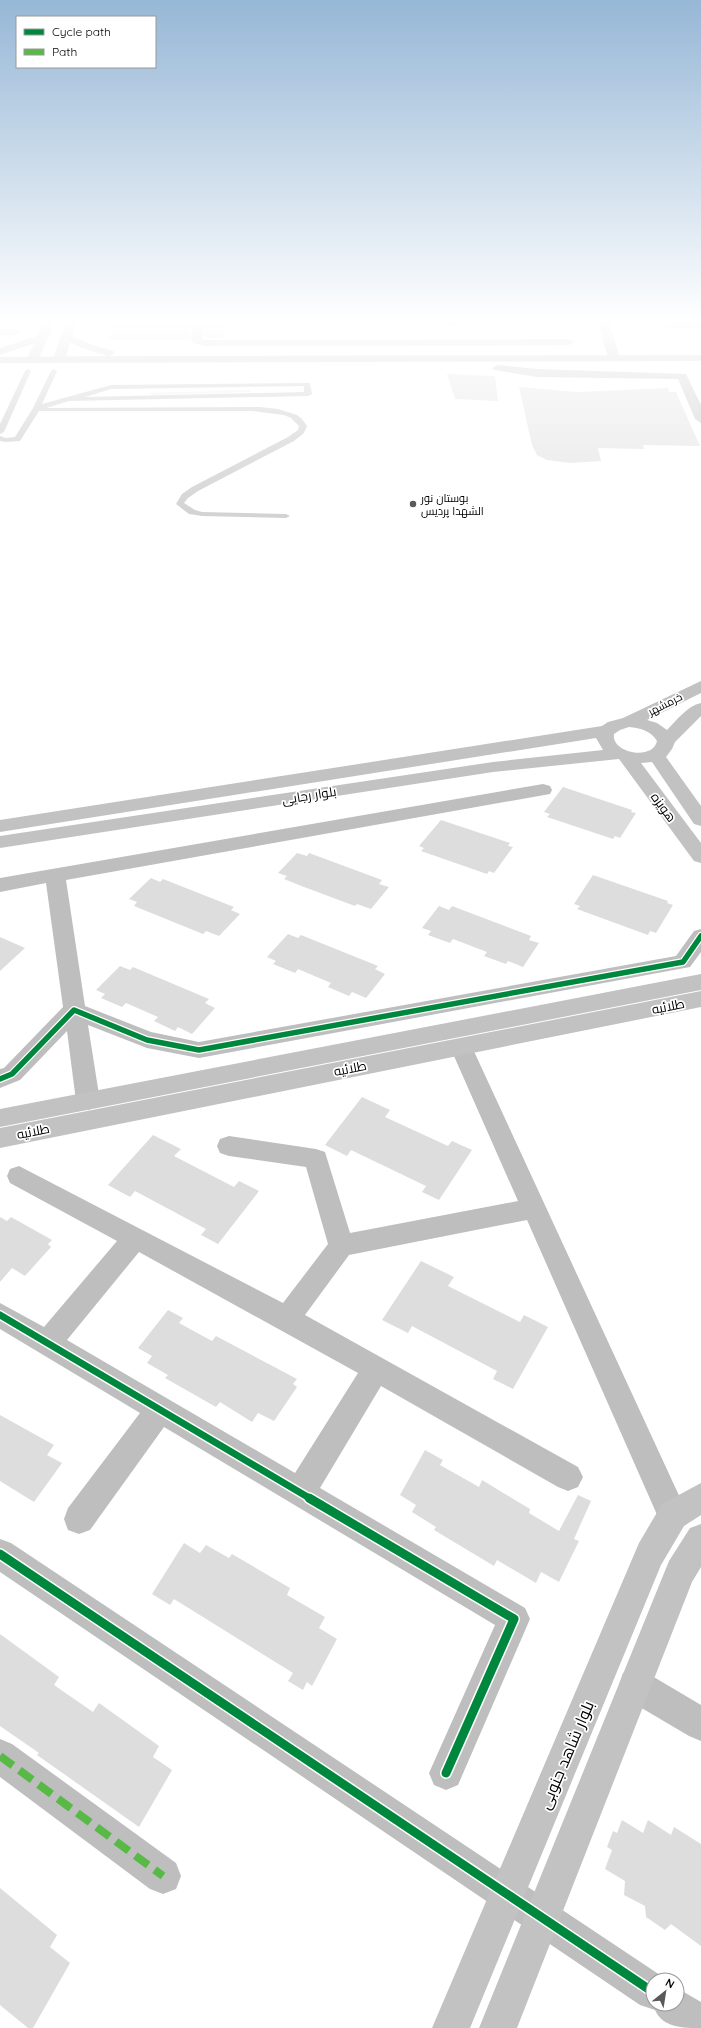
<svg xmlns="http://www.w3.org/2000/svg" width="701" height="2028" font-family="Quicksand,Cairo,sans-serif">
	<rect width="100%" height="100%" fill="#fff"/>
	<path fill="#eaeaea" d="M250,390V392L150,395V393Z"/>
	<g fill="#ddd">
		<path d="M115,322H192L190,340H109Z"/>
		<path d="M206,322H225L223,338H205Z"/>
		<path d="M447,374L495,376L498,401L455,399Z"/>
		<path d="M519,387L577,392L668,388L669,392H676L700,446L643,445L644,449L598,448L601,461L570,463L547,460L537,455L532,445Z"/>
		<path d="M563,787L632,810L631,812L636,813L620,838L615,836L613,839L547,817L550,814L544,812Z"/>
		<path d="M441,820L510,843L508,846L513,847L494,873L489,871L487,874L421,851L424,848L419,846Z"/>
		<path d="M297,853L307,856L309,853L382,880L379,884L389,887L371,909L357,904L355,906L304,887L284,879L287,876L278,873Z"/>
		<path d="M593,875L668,901L667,903L673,905L656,933L650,931L648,935L577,909L580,906L574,904Z"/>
		<path d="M151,878L160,882L163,879L234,907L231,910L240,914L219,936L206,931L203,934L134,906L137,902L129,899Z"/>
		<path d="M439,906L449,910L452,906L531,936L529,940L539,943L523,967L508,961L506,964L484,956L487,952L453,939L450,943L428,935L431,931L422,928Z"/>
		<path d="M288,934L298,938L301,935L378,966L375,969L385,974L366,998L352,992L349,996L328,987L331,983L298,969L295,973L273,964L276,961L267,957Z"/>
		<path d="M0,937L25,948L0,971Z"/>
		<path d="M120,966L130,970L133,967L209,999L205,1003L215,1008L192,1034L178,1027L175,1031L154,1021L158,1017L126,1003L122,1007L101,998L105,994L96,990Z"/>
		<path d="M362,1097L390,1110L385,1117L448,1146L452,1141L472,1150L439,1200L422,1192L426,1186L351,1150L347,1156L325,1145Z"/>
		<path d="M153,1135L181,1149L174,1156L234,1187L239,1181L259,1191L218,1244L201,1235L206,1229L135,1191L130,1197L108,1185Z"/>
		<path d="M0,1217L7,1221L11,1217L52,1240L48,1244L51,1247L25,1276L12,1268L0,1282Z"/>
		<path d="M421,1261L454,1277L448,1286L520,1322L524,1315L548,1327L513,1389L493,1379L497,1371L412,1326L408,1333L382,1320Z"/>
		<path d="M168,1310L183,1318L179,1323L212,1341L216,1336L297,1379L293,1384L297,1387L274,1421L258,1413L252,1422L220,1402L216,1407L165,1378L168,1375L147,1363L152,1356L138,1348Z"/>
		<path d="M0,1415L54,1445L47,1455L62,1463L34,1502L0,1481Z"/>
		<path d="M425,1450L443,1460L440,1465L479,1487L482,1480L530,1509L529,1513L559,1531L578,1495L591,1501L574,1539L579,1541L559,1582L541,1572L536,1583L497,1560L494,1566L434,1530L436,1527L412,1512L416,1505L400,1495Z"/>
		<path d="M184,1543L200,1553L206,1545L229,1558L232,1554L290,1588L287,1595L325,1617L319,1628L337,1639L312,1686L307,1682L303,1690L288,1681L293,1673L174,1599L170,1605L152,1594Z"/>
		<path d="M0,1634L59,1677L54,1685L93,1712L99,1703L159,1746L153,1757L172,1770L139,1827L37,1755L39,1753L0,1726Z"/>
		<path d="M622,1820L643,1833L648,1820L671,1835L674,1827L701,1844V1946L671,1924L665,1930L646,1917L645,1906L624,1895L625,1881L605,1869L612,1850L607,1847L613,1831L617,1833Z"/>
		<path d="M0,1888L57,1935L50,1947L70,1963L33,2028H28L0,2005Z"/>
	</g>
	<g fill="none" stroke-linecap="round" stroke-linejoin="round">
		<g fill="#bebebe" fill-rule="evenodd">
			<path d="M28,369L31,371L4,432L0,434V424L25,371Z"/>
			<path d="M54,369L57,371L42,404L111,385L310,383L312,394L308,396L69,401L46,408L260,407L278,409L297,415L302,419L307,426L304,433L294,441L198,491L188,498L184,503L195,510L202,512L286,514L290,516L286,518L202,516L189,514L176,504L182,494L192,487L288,437L298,430L299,426L291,418L284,415L252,411H39L20,441L5,442L0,441V436L6,438L15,437L33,408L51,371ZM304,386V392L85,397L111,389Z"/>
		</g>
		<g fill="#bebebe" fill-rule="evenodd">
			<path d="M194,322H205L203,340L569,339L575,342L569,345L205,346L193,343L191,341Z"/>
			<path d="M444,322H466C461,327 449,327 444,322Z"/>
			<path d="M598,322H609L620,358L618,360L614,361L608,358Z"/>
			<path d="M668,323H701V329L664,328L663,326Z"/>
			<path d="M0,329H14L20,332L14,335H0Z"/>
			<path d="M498,365L537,369L686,374L701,405V423L695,419L678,379L537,377L494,370L492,368Z"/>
			<path d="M543,784L550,786L552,790L550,794L66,880L85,1006L151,1032L199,1042L676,956L694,931L701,929V952L690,967L199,1058L147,1048L88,1025L100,1101L96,1107L88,1110L80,1107L76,1101L67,1031L20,1080L0,1088V1069L4,1068L63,1007L46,883L0,892V878Z"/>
			<path d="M461,1039L469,1041L472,1047L688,1515L684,1526L673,1530L662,1526L527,1220L349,1255L305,1315L578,1467L583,1477L578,1487L568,1491L558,1487L381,1386L320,1488L525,1608L530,1619L458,1785L446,1790L434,1785L429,1773L495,1625L164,1427L90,1530L79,1534L68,1530L64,1519L68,1508L140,1413L0,1329V1303L44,1327L117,1241L10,1183L7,1176L10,1169L19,1166L283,1303L328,1244L306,1167L229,1156L220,1153L217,1146L220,1139L229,1136L316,1149L325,1152L350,1233L518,1201L450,1047L453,1041ZM139,1252L358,1373L295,1473L67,1340Z"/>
			<path d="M0,1539L11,1543L666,1979L667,1980H653V2004H677V1988L701,2002V2028C683,2028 663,2028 655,2010L640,2005L0,1572Z"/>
			<path d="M635,1669L647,1673L701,1705V1741L689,1736L623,1697L619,1685L623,1673Z"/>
			<path d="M0,1739L12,1744L176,1863L181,1876L176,1889L163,1894L150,1889L0,1777Z"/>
		</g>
		<g fill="#c2c2c2" fill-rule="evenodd">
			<path d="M44,322H55L38,360L36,362H28L26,360Z"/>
			<path d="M66,322H77L65,359L59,362L53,359Z"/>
			<path d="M701,681V693L647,720L657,723L667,730C677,720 687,706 701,703V716L675,742L672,749L666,757L701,806V826L694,824L652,762L641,763L701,843V863L694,861L619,759L493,772L0,848V836L493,762L603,750L596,738L0,832V820L602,726L608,722L623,718ZM629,727C641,728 651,731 657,741C653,761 611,753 614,734L620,730Z"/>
			<path d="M701,974V990L0,1127V1109Z"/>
			<path d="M701,991V1007L0,1148V1128Z"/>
			<path d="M701,1483V1515L684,1526L661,1565L470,2028H432L639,1543L662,1504Z"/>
			<path d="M701,1524V1567L692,1582L517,2028H479L669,1561L690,1528Z"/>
		</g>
		<g fill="#bdbdbd" fill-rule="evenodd">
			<path d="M66,333L90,344L113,351L115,353L110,356L701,355V361L0,363V357L108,356L82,348L62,338L60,336Z"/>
			<path d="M43,334L47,335L49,337L47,339L0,355V348Z"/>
		</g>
		<path stroke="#58b947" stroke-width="8" stroke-dasharray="16 8" stroke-linecap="butt" d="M0,1756L163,1876"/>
		<defs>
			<path id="cycleway-far2" d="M0,1079L12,1074L74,1010L147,1040L199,1050L683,962L701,936"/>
			<path id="cycleway-far1" d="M0,1315L311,1499"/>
			<g id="cycleway">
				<path d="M309,1498L514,1619L446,1773"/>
				<path d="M0,1554L653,1992"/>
			</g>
		</defs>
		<use href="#cycleway-far2" stroke="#fff" stroke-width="8"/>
		<use href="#cycleway-far1" stroke="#fff" stroke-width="10"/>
		<use href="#cycleway" stroke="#fff" stroke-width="12"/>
		<use href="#cycleway-far2" stroke="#00873e" stroke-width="5.5"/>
		<use href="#cycleway-far1" stroke="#00873e" stroke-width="7"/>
		<use href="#cycleway" stroke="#00873e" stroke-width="9"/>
	</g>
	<linearGradient id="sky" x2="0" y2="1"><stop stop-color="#96b7d6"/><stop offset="0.53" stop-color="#fff"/><stop offset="1" stop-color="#fff" stop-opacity="0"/></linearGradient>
	<rect width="701" height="606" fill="url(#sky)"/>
	<circle fill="#595959" stroke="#fff" stroke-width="1.5" cx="413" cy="504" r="4"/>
	<g text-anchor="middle" stroke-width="3.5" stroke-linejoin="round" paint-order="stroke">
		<g font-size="11" fill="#000" stroke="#fff" text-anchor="start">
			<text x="421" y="502">بوستان نور<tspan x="421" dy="13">الشهدا پردیس</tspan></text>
		</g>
		<g font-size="11" fill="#000" stroke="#fff">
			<text transform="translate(665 704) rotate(-27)" y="4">خرمشهر</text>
		</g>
		<g font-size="13" fill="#000" stroke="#fff">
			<text transform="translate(309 795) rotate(-9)" y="5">بلوار رجایی</text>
			<text transform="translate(664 807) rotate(54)" y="5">هویزه</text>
			<text transform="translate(668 1006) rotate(-11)" y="5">طلائیه</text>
			<text transform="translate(350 1068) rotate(-11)" y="5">طلائیه</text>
			<text transform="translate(33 1131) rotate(-11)" y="5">طلائیه</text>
		</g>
		<g font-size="16" fill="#000" stroke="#fff">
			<text transform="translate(566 1755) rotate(-67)" y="6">بلوار شاهد جنوبی</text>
		</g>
	</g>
	<rect x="16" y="16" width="140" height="52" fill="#ffffff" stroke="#999999"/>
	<rect x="24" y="29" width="20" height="6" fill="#00873e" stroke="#999999"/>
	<text x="52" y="36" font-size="12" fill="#000000">Cycle path</text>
	<rect x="24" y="49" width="20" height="6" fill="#58b947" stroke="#999999"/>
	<text x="52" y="56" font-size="12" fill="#000000">Path</text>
	<g transform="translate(665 1992) rotate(30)"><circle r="19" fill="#ffffff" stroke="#999999"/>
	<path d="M0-3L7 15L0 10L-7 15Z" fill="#595959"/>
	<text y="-6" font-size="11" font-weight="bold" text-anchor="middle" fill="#000000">N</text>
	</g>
</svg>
